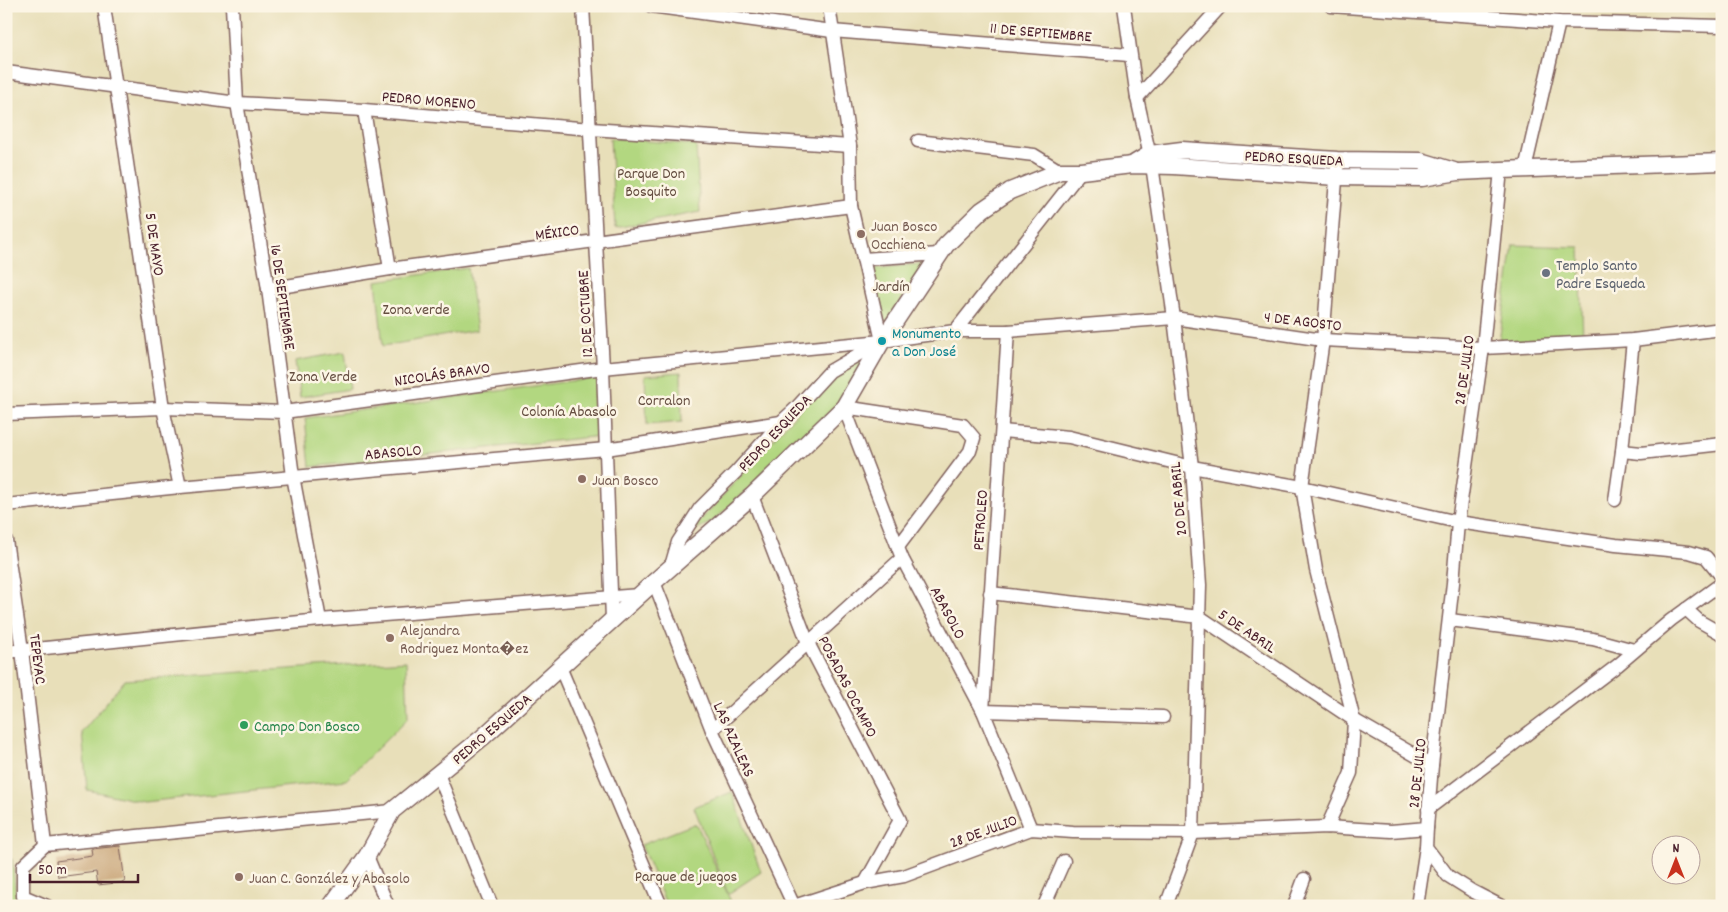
<svg xmlns="http://www.w3.org/2000/svg" width="1728" height="912" font-family="Dekko,sans-serif">
	<rect width="100%" height="100%" fill="#fcf5e5"/>
	<filter id="ink" filterUnits="userSpaceOnUse"><feTurbulence type="fractalNoise" baseFrequency=".02" numOctaves="2"/><feDisplacementMap in="SourceGraphic" scale="10" xChannelSelector="R" yChannelSelector="G"/><feConvolveMatrix kernelMatrix="1 2 1 2 8 2 1 2 1" color-interpolation-filters="sRGB"/></filter>
	<filter id="wash" filterUnits="userSpaceOnUse"><feTurbulence type="fractalNoise" baseFrequency=".0096" numOctaves="4" result="noise"/><feDisplacementMap in="SourceGraphic" scale="20" xChannelSelector="R" yChannelSelector="G"/><feGaussianBlur stdDeviation="1.12" result="paint"/><feColorMatrix in="noise" values="0 0 0 0 0 0 0 0 0 0 0 0 0 0 0 0 0 1.4 0 .05"/><feComposite in="paint" operator="in"/></filter>
	<g filter="url(#wash)">
		<rect width="100%" height="100%" fill="#e8dfb9"/>
		<g fill="#b2d780" stroke="#7e7b56">
			<path d="M610,138L696,145L700,212L615,228Z"/>
			<path d="M1513,245L1580,247L1583,340L1499,342Z"/>
			<path d="M927,263L884,326L869,269Z"/>
			<path d="M468,268L477,330L383,346L376,281Z"/>
			<path d="M345,352L350,389L300,397L295,361Z"/>
			<path d="M867,356L837,408L712,522L690,532L832,374Z"/>
			<path d="M681,372L682,422L647,425L645,375Z"/>
			<path d="M599,377L601,436L310,467L305,418Z"/>
			<path d="M406,661L408,718L346,780L144,802L87,790L82,732L125,680Z"/>
			<path d="M732,792L761,872L728,894L694,807Z"/>
			<path d="M694,824L698,827L732,904L729,906H667L641,845Z"/>
			<path d="M6,859H12L17,902L6,903Z"/>
		</g>
		<g id="blocks">
			<path fill="#c9a679" d="M120,846L125,882L98,885L96,872L58,877L56,861L93,856L92,849Z"/>
		</g>
	</g>
	<g filter="url(#ink)">
		<use href="#blocks" fill-opacity="0" stroke="#81625d" stroke-width="1"/>
		<g fill="none" stroke-linecap="round" stroke-linejoin="round">
			<defs>
				<g id="minor">
					<path d="M104,6L163,408L180,487"/>
					<path d="M232,6L237,103L268,289L293,476L320,620"/>
					<path d="M583,6L603,368L612,620"/>
					<path d="M651,6L832,31L1129,55"/>
					<path d="M829,6L850,146L851,206L882,341"/>
					<path d="M1124,6L1137,98L1152,165L1174,318L1192,467L1200,585L1193,833L1166,906"/>
					<path d="M1331,6L1559,22L1722,26"/>
					<path d="M6,72L237,103L364,110L591,129L850,146"/>
					<path d="M1137,98L1221,6"/>
					<path d="M364,110L390,269"/>
					<path d="M918,141L1034,155L1060,171"/>
					<path d="M1525,169L1559,22"/>
					<path d="M863,259L939,254"/>
					<path d="M268,289L390,269L851,206"/>
					<path d="M955,331L1081,171"/>
					<path d="M1008,331L983,711L1163,717"/>
					<path d="M6,414L163,408L284,412L603,368L882,341L955,331H1008L1174,318L1323,340L1483,348L1633,340L1722,329"/>
					<path d="M1002,431L1069,437L1192,467L1302,487L1458,522L1616,545L1689,552L1706,557L1722,577"/>
					<path d="M1622,451L1641,453L1722,444"/>
					<path d="M752,496L808,643L900,820L865,883"/>
					<path d="M1615,500L1622,451L1633,340"/>
					<path d="M6,505L180,487L606,449L781,422"/>
					<path d="M6,540L22,650L45,845L23,866V896L47,906"/>
					<path d="M898,547L970,451L974,438L963,425L844,407L902,558L983,711L1031,829"/>
					<path d="M671,566L678,542L700,508L736,472L781,422L795,409L830,371L878,343"/>
					<path d="M654,582L712,730L794,906"/>
					<path d="M990,593L1200,617L1354,720L1432,765"/>
					<path d="M1686,609L1699,621L1722,634"/>
					<path d="M1450,620L1593,639L1634,650"/>
					<path d="M6,652L320,620L639,595"/>
					<path d="M560,667L661,906"/>
					<path d="M712,730L902,558"/>
					<path d="M438,774L492,906"/>
					<path d="M1428,809L1618,665L1671,620L1722,583"/>
					<path d="M1327,827L1351,773L1354,720L1316,570L1302,487L1323,340L1337,168"/>
					<path d="M1427,828L1426,847L1448,876L1472,891L1501,906"/>
					<path d="M45,845L392,811"/>
					<path d="M367,856L388,906"/>
					<path d="M794,906L865,883L904,876L1031,829L1073,832L1193,833L1327,827L1391,831L1427,828L1432,765L1453,583L1458,522L1483,348L1501,170"/>
					<path d="M1044,906L1064,861"/>
					<path d="M1294,906L1304,879"/>
					<path d="M1417,906L1426,847"/>
				</g>
				<g id="tertiary">
					<path d="M1135,163L1150,154L1182,150L1337,160L1421,161L1454,171"/>
					<path d="M331,906L367,856L392,811L483,737L654,582L752,496L844,407L882,341L946,245L982,210L1010,191L1060,171H1081L1132,165L1174,166L1337,177L1422,178L1458,172L1501,170L1722,162"/>
				</g>
			</defs>
			<use href="#minor" stroke="#81625d" stroke-width="15"/>
			<use href="#tertiary" stroke="#81625d" stroke-width="19"/>
			<use href="#minor" stroke="#fff" stroke-width="12"/>
			<use href="#tertiary" stroke="#fff" stroke-width="16"/>
		</g>
	</g>
	<g fill="#8d6e63" stroke="#fcf5e5" stroke-width="2">
		<circle cx="861" cy="234" r="5"/>
		<circle cx="582" cy="479" r="5"/>
		<circle cx="390" cy="638" r="5"/>
		<circle cx="239" cy="877" r="5"/>
	</g>
	<circle fill="#6b7280" stroke="#fcf5e5" stroke-width="2" cx="1546" cy="273" r="5"/>
	<circle fill="#0f9aa8" stroke="#fcf5e5" stroke-width="2" cx="882" cy="341" r="5"/>
	<circle fill="#2e9e5b" stroke="#fcf5e5" stroke-width="2" cx="244" cy="725" r="5"/>
	<g text-anchor="middle" stroke-width="5" stroke-linejoin="round" paint-order="stroke">
		<g font-size="16" fill="#4a1f2b" stroke="#fcf5e5">
			<text transform="translate(1041 31) rotate(5)" y="6">11 DE SEPTIEMBRE</text>
			<text transform="translate(429 99) rotate(5)" y="6">PEDRO MORENO</text>
			<text transform="translate(1294 157) rotate(3)" y="6">PEDRO ESQUEDA</text>
			<text transform="translate(557 231) rotate(-7)" y="6">MÉXICO</text>
			<text transform="translate(156 244) rotate(82)" y="6">5 DE MAYO</text>
			<text transform="translate(284 297) rotate(82)" y="6">16 DE SEPTIEMBRE</text>
			<text transform="translate(584 314) rotate(-93)" y="6">12 DE OCTUBRE</text>
			<text transform="translate(1303 320) rotate(7)" y="6">4 DE AGOSTO</text>
			<text transform="translate(1463 370) rotate(-82)" y="6">28 DE JULIO</text>
			<text transform="translate(442 373) rotate(-8)" y="6">NICOLÁS BRAVO</text>
			<text transform="translate(774 432) rotate(-47)" y="6">PEDRO ESQUEDA</text>
			<text transform="translate(393 451) rotate(-5)" y="6">ABASOLO</text>
			<text transform="translate(1177 499) rotate(-95)" y="6">20 DE ABRIL</text>
			<text transform="translate(979 520) rotate(-86)" y="6">PETROLEO</text>
			<text transform="translate(949 612) rotate(62)" y="6">ABASOLO</text>
			<text transform="translate(1248 630) rotate(34)" y="6">5 DE ABRIL</text>
			<text transform="translate(39 659) rotate(83)" y="6">TEPEYAC</text>
			<text transform="translate(849 686) rotate(63)" y="6">POSADAS OCAMPO</text>
			<text transform="translate(491 728) rotate(-41)" y="6">PEDRO ESQUEDA</text>
			<text transform="translate(735 739) rotate(66)" y="6">LAS AZALEAS</text>
			<text transform="translate(1416 773) rotate(-84)" y="6">28 DE JULIO</text>
			<text transform="translate(983 830) rotate(-20)" y="6">28 DE JULIO</text>
		</g>
		<g font-size="16" fill="#644d40" stroke="#fcf5e5">
			<text x="651" y="178">Parque Don<tspan x="651" dy="18">Bosquito</tspan></text>
			<text x="891" y="291">Jardín</text>
			<text x="416" y="314">Zona verde</text>
			<text x="323" y="381">Zona Verde</text>
			<text x="664" y="405">Corralon</text>
			<text x="569" y="416">Colonía Abasolo</text>
			<text x="686" y="881">Parque de juegos</text>
		</g>
		<g font-size="16" fill="#785e54" stroke="#fcf5e5" text-anchor="start">
			<text x="871" y="231">Juan Bosco<tspan x="871" dy="18">Occhiena</tspan></text>
			<text x="592" y="485">Juan Bosco</text>
			<text x="400" y="635">Alejandra<tspan x="400" dy="18">Rodriguez Monta�ez</tspan></text>
			<text x="249" y="883">Juan C. González y Abasolo</text>
		</g>
		<g font-size="16" fill="#5b616d" stroke="#fcf5e5" text-anchor="start">
			<text x="1556" y="270">Templo Santo<tspan x="1556" dy="18">Padre Esqueda</tspan></text>
		</g>
		<g font-size="16" fill="#0d838f" stroke="#fcf5e5" text-anchor="start">
			<text x="892" y="338">Monumento<tspan x="892" dy="18">a Don José</tspan></text>
		</g>
		<g font-size="16" fill="#27864d" stroke="#fcf5e5" text-anchor="start">
			<text x="254" y="731">Campo Don Bosco</text>
		</g>
	</g>
	<rect width="1728" height="912" fill="none" stroke="#fcf5e5" stroke-width="25"/>
	<g transform="translate(1676 860)"><circle r="24" fill="#fcf5e5" stroke="#b59f9b"/>
	<path d="M0-4L9 19L0 12L-9 19Z" fill="#c8321e"/>
	<text y="-8" font-size="14" font-weight="bold" text-anchor="middle" fill="#4a1f2b">N</text>
	</g>
	<path d="M30 874v8h108v-8" fill="none" stroke="#4a1f2b" stroke-width="2.5"/>
	<text x="38" y="874" font-size="15" fill="#4a1f2b" stroke="#fcf5e5" stroke-width="4" paint-order="stroke">50 m</text>
</svg>
